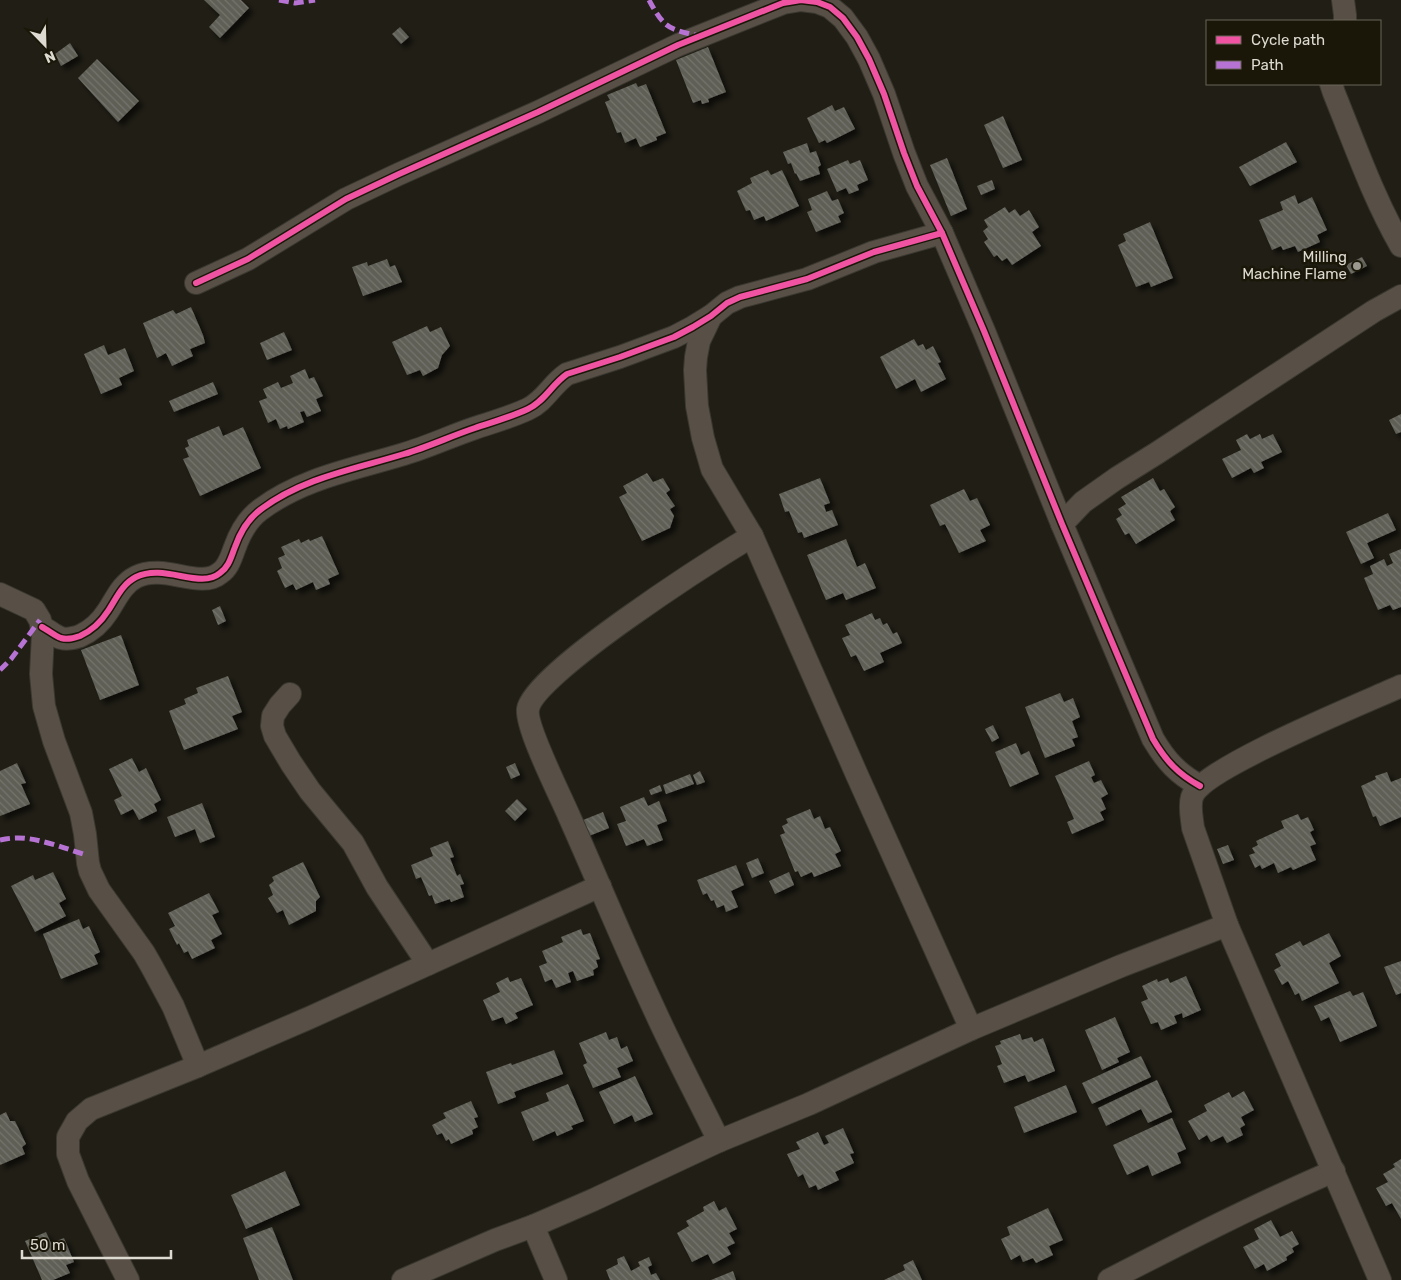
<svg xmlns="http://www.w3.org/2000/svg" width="1401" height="1280" font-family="Rubik,sans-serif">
	<defs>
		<pattern id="building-back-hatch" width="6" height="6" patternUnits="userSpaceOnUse" patternTransform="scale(1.25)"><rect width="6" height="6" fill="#5e5e56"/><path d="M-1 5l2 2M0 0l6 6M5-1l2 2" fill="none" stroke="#75746d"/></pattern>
		<filter id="shadow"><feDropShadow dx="4.5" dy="4.5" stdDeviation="2.5" flood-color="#0009"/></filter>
	</defs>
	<rect width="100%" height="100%" fill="#201e15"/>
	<g fill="url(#building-back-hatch)" filter="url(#shadow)">
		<path d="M204,0H241L249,8L220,38L209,27L220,15Z"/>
		<path d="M400,27L409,37L401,44L392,34Z"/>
		<path d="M70,43L78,56L61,66L55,54Z"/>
		<path d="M708,47L726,92L708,99L709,102L702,104L701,100L693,103L676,60Z"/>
		<path d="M97,59L139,101L118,122L78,78Z"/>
		<path d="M636,83L638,87L646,84L666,133L656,137L657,140L640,147L636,138L625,143L621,132L617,133L605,102L610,100L607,95Z"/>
		<path d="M832,105L835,111L844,107L855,129L827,143L825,140L819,143L807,118Z"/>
		<path d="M1003,116L1022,160L1003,168L984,125Z"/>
		<path d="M1286,142L1297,162L1250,186L1239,167Z"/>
		<path d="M807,143L810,153L816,151L821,165L818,167L820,174L800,181L796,173L795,174L791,163L788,164L783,152Z"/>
		<path d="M947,158L967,209L951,216L930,165Z"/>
		<path d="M848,160L850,164L860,160L868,180L857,185L859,190L849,194L846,188L837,192L827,169Z"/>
		<path d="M768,170L771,175L782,170L799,206L766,221L764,216L754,220L750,210L746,211L737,191L752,183L750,178Z"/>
		<path d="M992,180L995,189L981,195L977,186Z"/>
		<path d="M827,191L832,201L838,199L844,213L838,216L841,222L816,232L807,212L812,210L808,199Z"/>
		<path d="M1295,195L1298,204L1312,197L1327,230L1317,235L1320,242L1298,252L1295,246L1283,250L1281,246L1272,250L1259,220L1283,210L1280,202Z"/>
		<path d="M1005,207L1009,213L1015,209L1020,216L1029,210L1039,227L1032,232L1041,246L1012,265L1007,258L1002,261L997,255L994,257L984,242L988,239L983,231L988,227L984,220Z"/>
		<path d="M1150,222L1173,278L1151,287L1149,282L1136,287L1118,245L1126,241L1123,234Z"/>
		<path d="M1362,257L1367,266L1351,274L1346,265Z"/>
		<path d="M387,259L390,267L395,265L402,282L363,296L352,267L367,262L368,266Z"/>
		<path d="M191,307L203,335L205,343L190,349L193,356L172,366L166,353L157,358L143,323L173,310L176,314Z"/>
		<path d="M427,326L430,332L441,327L450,346L442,355L438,368L423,376L420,370L407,375L392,342Z"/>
		<path d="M284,332L292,350L267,360L260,343Z"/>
		<path d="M914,339L918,346L923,344L926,350L933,346L941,362L938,363L946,379L921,392L915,379L896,389L880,357Z"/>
		<path d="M104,345L108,355L125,348L134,371L119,378L122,385L101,394L84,354Z"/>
		<path d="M305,369L309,379L314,377L323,396L316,399L321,411L307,417L304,411L300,412L304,422L288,429L287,426L280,429L276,419L268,423L259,401L267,398L263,389L278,382L281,388L293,383L290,376Z"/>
		<path d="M213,382L218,394L174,412L169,401Z"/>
		<path d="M1401,414V432L1396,434L1389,420Z"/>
		<path d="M219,426L223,436L243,427L261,468L200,496L183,459L189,457L185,448L189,446L187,440Z"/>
		<path d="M1247,434L1250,439L1260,434L1262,439L1273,434L1282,452L1261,462L1264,468L1254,473L1251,468L1232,478L1222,459L1241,450L1236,440Z"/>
		<path d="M647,473L653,482L663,478L670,490L666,493L675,506L670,509L674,516L670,528L642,541L619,497L627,493L623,486Z"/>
		<path d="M820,478L830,503L824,505L826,512L832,510L838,525L804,538L802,532L798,533L789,511L785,512L779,494Z"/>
		<path d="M1153,478L1160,491L1164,489L1175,507L1170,511L1175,520L1136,544L1129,533L1125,535L1116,519L1122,515L1118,509L1126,504L1121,497Z"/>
		<path d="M964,489L970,501L977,498L990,525L980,530L986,541L959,553L945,524L940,526L930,505Z"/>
		<path d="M1388,513L1396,530L1367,543L1374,558L1361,564L1346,532Z"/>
		<path d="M322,536L339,574L328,579L330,584L316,590L313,582L296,590L293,584L285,588L277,571L282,568L278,558L285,555L281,547L299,539L301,543L309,539L310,541Z"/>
		<path d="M846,539L857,567L865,563L876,588L846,600L843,593L826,600L807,555Z"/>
		<path d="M1401,549V607L1393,610L1390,605L1378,610L1364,578L1373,574L1370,566L1384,559L1387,566L1393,563L1389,554Z"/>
		<path d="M220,606L226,621L218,625L212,610Z"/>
		<path d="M872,613L875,620L880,618L883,625L887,623L893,634L897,632L902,643L880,653L884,662L864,671L856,655L851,657L842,638L850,635L845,625Z"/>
		<path d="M121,635L139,685L100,700L81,650Z"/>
		<path d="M228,676L242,712L232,716L238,729L184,750L169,711L186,704L184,699L198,693L196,688Z"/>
		<path d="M1060,693L1064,702L1073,698L1080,717L1072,721L1078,737L1072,739L1075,746L1045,758L1025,707Z"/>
		<path d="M993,725L999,738L992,742L985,729Z"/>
		<path d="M1016,743L1021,755L1029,751L1039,774L1010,787L995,752Z"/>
		<path d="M132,758L139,772L146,768L161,800L154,804L157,811L139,820L133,809L121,815L114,800L122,796L109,769Z"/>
		<path d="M1089,761L1095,775L1091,777L1094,783L1101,780L1108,794L1101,798L1106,809L1100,812L1104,820L1072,834L1067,822L1074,819L1055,776Z"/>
		<path d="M17,763L26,783L21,784L30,804L0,816V771Z"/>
		<path d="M515,763L520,775L511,779L506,767Z"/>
		<path d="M700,771L705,782L697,785L693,775Z"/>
		<path d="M1387,772L1391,782L1401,778V817L1380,826L1376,816L1373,817L1361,786L1376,779L1375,776Z"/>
		<path d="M690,774L694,784L666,794L663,785Z"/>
		<path d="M660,785L662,791L651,795L649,790Z"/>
		<path d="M644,797L648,806L659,801L667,821L657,825L663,840L647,846L644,839L626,846L617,824L626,821L620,807Z"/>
		<path d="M517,799L527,809L515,821L505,811Z"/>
		<path d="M202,803L215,837L200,843L195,829L175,837L167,817Z"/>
		<path d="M810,809L814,819L820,816L825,829L830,827L841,851L835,854L841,866L814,877L812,872L801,877L798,871L795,872L780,835L785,833L782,826L788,823L786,819Z"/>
		<path d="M603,812L609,828L589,836L583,820Z"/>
		<path d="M1298,814L1301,820L1308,817L1314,830L1310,832L1316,844L1310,846L1316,860L1293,870L1291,867L1278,873L1274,863L1262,869L1260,865L1255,868L1249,855L1255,853L1252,848L1258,845L1256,841L1284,828L1281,821Z"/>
		<path d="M448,841L454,857L450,858L457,876L460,874L464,884L460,885L464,897L451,902L450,899L435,904L432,895L429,896L421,877L416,879L411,865L433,856L430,848Z"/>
		<path d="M1228,845L1234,860L1223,864L1217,849Z"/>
		<path d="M758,858L764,873L752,878L746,863Z"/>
		<path d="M303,862L320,897L316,901V911L289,925L283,910L277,913L268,898L273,895L269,885L274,881L272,877Z"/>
		<path d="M736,865L744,885L731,891L738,907L726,912L724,905L717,908L714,900L711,901L707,893L703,895L697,880Z"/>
		<path d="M53,872L66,899L59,903L66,916L35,932L11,886L33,875L35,880Z"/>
		<path d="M789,872L794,885L775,894L769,881Z"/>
		<path d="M209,893L219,912L212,915L222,934L211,940L215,948L192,959L188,951L184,953L179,943L177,945L169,929L175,926L168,913Z"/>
		<path d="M79,919L83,929L89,926L100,952L94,955L98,964L61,979L43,934Z"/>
		<path d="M581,929L583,935L590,933L600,959L596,960L598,967L593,970L594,975L577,981L573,971L568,973L571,982L556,988L552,979L545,982L539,966L547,963L542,951L563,942L561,937Z"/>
		<path d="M1329,933L1341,956L1329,963L1339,983L1302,1001L1299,993L1295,995L1288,981L1282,985L1274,970L1281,966L1275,954L1300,941L1303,946Z"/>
		<path d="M1401,961V993L1396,995L1384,967Z"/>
		<path d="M1186,976L1201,1010L1183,1018L1182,1013L1174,1016L1177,1023L1161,1030L1158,1022L1151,1024L1141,1002L1148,999L1142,986L1157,979L1158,982L1168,978L1170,983Z"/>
		<path d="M508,977L510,982L521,978L533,1005L515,1013L518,1018L506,1024L503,1017L492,1021L483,1000L500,992L496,983Z"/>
		<path d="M1350,991L1353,996L1363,992L1377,1026L1340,1042L1329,1017L1321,1021L1314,1006Z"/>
		<path d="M1115,1017L1130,1052L1117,1058L1119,1062L1102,1070L1085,1030Z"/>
		<path d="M606,1032L609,1040L617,1037L621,1049L627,1046L633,1061L617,1068L621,1077L593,1088L583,1065L587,1063L579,1043Z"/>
		<path d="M1020,1034L1022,1040L1032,1037L1034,1042L1043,1038L1055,1071L1028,1082L1025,1075L1004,1083L997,1066L1002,1064L995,1046L1001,1044L1000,1041Z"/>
		<path d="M554,1050L563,1074L514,1092L516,1097L498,1104L486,1072L511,1063L512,1065Z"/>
		<path d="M1141,1056L1151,1077L1092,1104L1082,1083Z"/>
		<path d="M635,1076L653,1114L635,1122L632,1115L614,1124L599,1092Z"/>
		<path d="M1157,1080L1172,1112L1148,1123L1141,1109L1106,1126L1098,1108Z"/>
		<path d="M568,1084L584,1121L571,1126L573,1129L557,1136L555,1131L533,1141L521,1112L549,1101L546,1093Z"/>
		<path d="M1066,1085L1077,1112L1024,1133L1014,1107Z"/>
		<path d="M1244,1091L1254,1110L1241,1117L1245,1125L1240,1128L1243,1135L1227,1143L1223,1136L1211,1142L1207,1135L1199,1140L1188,1121L1207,1111L1204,1105L1229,1092L1232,1098Z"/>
		<path d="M471,1101L478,1117L474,1118L478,1127L472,1130L473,1134L451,1144L449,1139L446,1141L442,1133L437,1135L432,1125L446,1118L443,1113Z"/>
		<path d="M6,1112L10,1121H15L26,1144L22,1147L25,1154L0,1165V1115Z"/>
		<path d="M1172,1118L1186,1149L1177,1153L1181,1163L1152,1176L1148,1165L1127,1175L1113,1145Z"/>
		<path d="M843,1128L854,1153L850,1154L854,1163L835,1172L839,1180L818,1190L816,1185L809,1188L803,1174L798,1177L787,1154L800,1149L796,1142L818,1132L824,1145L829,1143L825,1136Z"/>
		<path d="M1401,1159V1219L1392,1203L1386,1206L1376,1188L1388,1182L1383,1174L1395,1167L1393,1164Z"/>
		<path d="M285,1171L300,1205L246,1229L231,1195Z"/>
		<path d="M714,1201L719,1211L726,1207L737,1229L729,1233L735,1243L727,1247L731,1254L713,1264L708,1254L692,1262L677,1233L689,1226L686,1221L704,1211L703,1207Z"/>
		<path d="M1048,1208L1063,1240L1049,1246L1053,1255L1036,1263L1033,1258L1023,1262L1020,1255L1011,1260L1001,1239L1010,1235L1007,1227Z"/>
		<path d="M1271,1220L1280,1237L1292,1231L1299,1244L1292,1248L1294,1252L1286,1257L1287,1260L1267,1271L1264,1264L1255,1269L1243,1247L1259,1239L1254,1229Z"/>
		<path d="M272,1227L293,1280H259L243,1238Z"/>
		<path d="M46,1232L51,1243L64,1238L74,1262L66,1265L70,1273L53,1280H42L25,1241Z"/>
		<path d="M624,1256L631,1271L640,1266L638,1262L649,1257L652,1265L648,1267L651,1275L656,1273L660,1280H610L606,1270L618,1264L617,1259Z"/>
		<path d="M913,1260L922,1280H884L905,1270L903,1265Z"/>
		<path d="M733,1271L736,1280H711Z"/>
	</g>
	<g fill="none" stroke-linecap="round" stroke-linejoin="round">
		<defs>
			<g id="minor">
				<path d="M1343,0L1345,15V21"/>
				<path d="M1331,84L1334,93C1355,145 1373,197 1401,246"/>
				<path d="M196,283L248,259L346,199L399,174L538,112L678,45L783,3L801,0L817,2L830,7L843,18L857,37L869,59L884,94L904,153L917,186L942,233L984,331L1062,524L1153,739C1166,761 1178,774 1200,786"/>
				<path d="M711,316L699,341L696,357L695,370L697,406L703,438L712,469L752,536L857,775L971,1029"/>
				<path d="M1062,524L1083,502L1117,478L1157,453L1374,311L1401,296"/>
				<path d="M0,594L34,610L40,620L43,634L41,674L44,706L54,741L81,813L85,834L88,863L90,871L99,890L144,953L152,967L173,1006L198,1066"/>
				<path d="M42,627C48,630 55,636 61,638C68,640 74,638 80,636C91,631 101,622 108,611C116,599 122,584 136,577C165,563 200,590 220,573C229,567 231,557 235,547C240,533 248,519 260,510C302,478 355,469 404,454C428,447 451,436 475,428C493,422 511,417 528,409C545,401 552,384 567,374L620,357L674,337L693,327L711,316L727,303L740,297L807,279L874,252L942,233"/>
				<path d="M290,694L280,705L273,716L272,726L275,736L291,763L310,791L353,843L377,887L428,964"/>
				<path d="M719,1141C698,1098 675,1055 655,1011C625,947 598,881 569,816C561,797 525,726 528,709C534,673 714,559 752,536"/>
				<path d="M533,1226L556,1280"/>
				<path d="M128,1280L78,1181L68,1154V1137L77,1121L91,1109L198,1066L309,1018L600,886"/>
				<path d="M403,1280L495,1240L533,1226L593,1200L719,1141L809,1104L971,1029L1121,966L1227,925"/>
				<path d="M1109,1280C1183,1242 1257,1204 1334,1171"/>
				<path d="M1380,1280L1227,925L1193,828C1192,818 1189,807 1192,797C1202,768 1366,702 1401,686"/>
			</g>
		</defs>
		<use href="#minor" stroke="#3a3830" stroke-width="24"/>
		<use href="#minor" stroke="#585046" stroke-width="22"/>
		<g stroke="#b673d3" stroke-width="5" stroke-dasharray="10 5" stroke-linecap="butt">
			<path d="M279,0L295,3L315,0"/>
			<path d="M649,0C664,28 668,29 699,36"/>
			<path d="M0,670L11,659L40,620"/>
			<path d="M0,840C5,839 11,838 16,838C36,837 67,849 86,855"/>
		</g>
		<defs>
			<g id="cycleway">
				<path d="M196,283L248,259L346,199L399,174L538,112L678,45L783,3L801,0L817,2L830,7L843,18L857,37L869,59L884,94L904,153L917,186L942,233L984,331L1062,524L1153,739C1166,761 1178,774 1200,786"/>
				<path d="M42,627C48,630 55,636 61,638C68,640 74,638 80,636C91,631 101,622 108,611C116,599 122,584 136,577C165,563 200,590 220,573C229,567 231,557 235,547C240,533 248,519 260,510C302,478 355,469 404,454C428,447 451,436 475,428C493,422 511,417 528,409C545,401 552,384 567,374L620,357L674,337L693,327L711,316L727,303L740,297L807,279L874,252L942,233"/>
			</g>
		</defs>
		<use href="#cycleway" stroke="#1a1708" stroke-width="9"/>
		<use href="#cycleway" stroke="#f153a3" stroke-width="6"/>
	</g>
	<circle fill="#9b998f" stroke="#1a1708" stroke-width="2" cx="1357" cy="266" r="5"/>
	<g text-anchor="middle" stroke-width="5" stroke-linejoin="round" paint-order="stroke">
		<g font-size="15" fill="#dddbd1" stroke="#1a1708" text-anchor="end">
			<text x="1347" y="262">Milling<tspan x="1347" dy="17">Machine Flame</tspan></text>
		</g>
	</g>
	<rect x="1206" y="20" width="175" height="65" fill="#1a1708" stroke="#686558"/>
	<rect x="1216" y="36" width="25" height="8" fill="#f153a3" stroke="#686558"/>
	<text x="1251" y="45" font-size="15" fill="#dddbd1">Cycle path</text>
	<rect x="1216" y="61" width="25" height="8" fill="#b673d3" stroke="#686558"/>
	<text x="1251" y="70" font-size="15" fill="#dddbd1">Path</text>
	<g transform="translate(45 45) rotate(157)" stroke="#1a1708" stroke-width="4" paint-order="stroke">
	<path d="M0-4L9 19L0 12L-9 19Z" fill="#dddbd1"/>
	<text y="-8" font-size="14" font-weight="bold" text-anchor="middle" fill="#dddbd1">N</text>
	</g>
	<path d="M22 1250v8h149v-8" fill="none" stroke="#dddbd1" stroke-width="2.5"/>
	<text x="30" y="1250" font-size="15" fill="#dddbd1" stroke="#1a1708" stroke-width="4" paint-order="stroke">50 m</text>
</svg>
